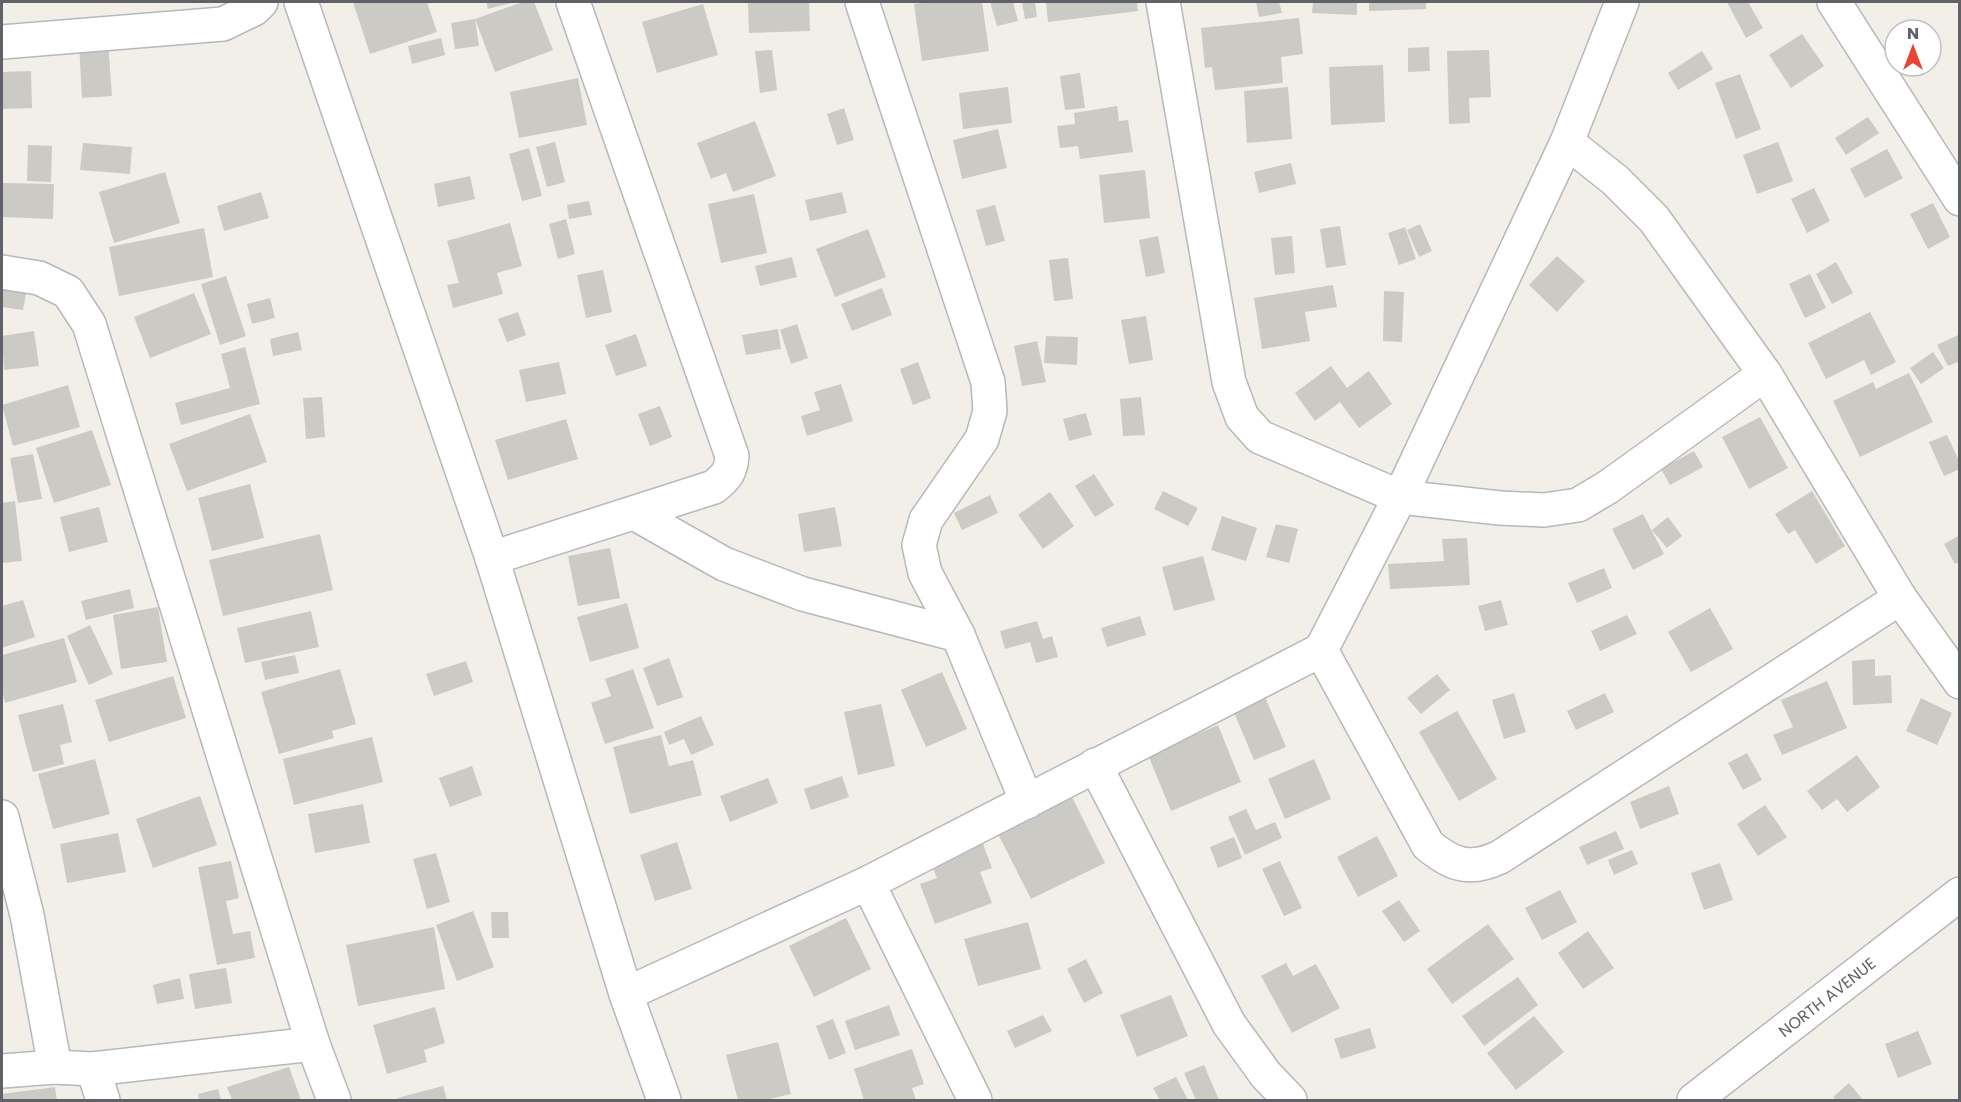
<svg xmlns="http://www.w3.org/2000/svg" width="1961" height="1102" font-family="Poppins,sans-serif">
	<rect width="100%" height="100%" fill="#f1efe8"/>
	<g fill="#cccac5">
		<path d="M353,2H427L437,32L370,54Z"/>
		<path d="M486,2H515L488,9Z"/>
		<path d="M523,2H534L553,50L495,72L475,19Z"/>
		<path d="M748,2H809L810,31L749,33Z"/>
		<path d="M930,2H982L989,51L922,61L914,4Z"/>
		<path d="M990,2H1013L1018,21L997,26Z"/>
		<path d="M1022,2H1035L1037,17L1025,19Z"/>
		<path d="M1046,2H1137L1138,11L1048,22Z"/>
		<path d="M1256,2H1279L1282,13L1259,17Z"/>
		<path d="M1313,2H1357V15L1312,13Z"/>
		<path d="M1369,2H1426V9L1369,11Z"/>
		<path d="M1727,2H1748L1763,28L1746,38Z"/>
		<path d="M703,4L718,55L657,73L642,22Z"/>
		<path d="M1299,18L1303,54L1281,57L1283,83L1215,90L1212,67L1205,68L1201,28Z"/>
		<path d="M475,19L479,46L455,49L451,23Z"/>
		<path d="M1802,34L1824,66L1791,88L1769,55Z"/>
		<path d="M441,38L445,55L412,64L408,46Z"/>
		<path d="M108,42L112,96L82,98L79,44Z"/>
		<path d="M1429,47L1430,71L1408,72V48Z"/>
		<path d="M772,50L777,90L760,93L755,51Z"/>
		<path d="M1489,50L1491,97L1469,98L1470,123L1449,124L1447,51Z"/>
		<path d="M1702,51L1713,69L1678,90L1668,73Z"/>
		<path d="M1383,65L1385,122L1331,125L1329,67Z"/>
		<path d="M31,71L32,108L2,109V72Z"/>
		<path d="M1080,73L1085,108L1065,110L1060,76Z"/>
		<path d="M1740,74L1761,129L1736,139L1715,83Z"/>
		<path d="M578,78L587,125L519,138L510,92Z"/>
		<path d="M1008,87L1012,123L963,129L959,93Z"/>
		<path d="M1288,87L1292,139L1247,143L1244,91Z"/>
		<path d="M1117,106L1119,121L1128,120L1133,152L1080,159L1078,146L1060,148L1057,126L1075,124L1074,113Z"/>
		<path d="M844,108L854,140L837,145L827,114Z"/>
		<path d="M1868,117L1879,133L1846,155L1835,138Z"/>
		<path d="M755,121L776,176L733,192L726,173L711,179L697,143Z"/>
		<path d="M998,129L1007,168L962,179L953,140Z"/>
		<path d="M555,142L565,182L547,187L536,147Z"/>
		<path d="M1778,142L1793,181L1757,194L1743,155Z"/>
		<path d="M83,143L132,147L130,174L80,170Z"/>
		<path d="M28,145L52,146L51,182L27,181Z"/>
		<path d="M529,148L542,196L522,201L509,154Z"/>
		<path d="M1887,149L1903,178L1865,198L1850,169Z"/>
		<path d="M1291,163L1296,184L1259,193L1254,172Z"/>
		<path d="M1145,170L1150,218L1104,223L1099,175Z"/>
		<path d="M165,172L180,223L114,243L99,192Z"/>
		<path d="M470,176L475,199L438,207L434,184Z"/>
		<path d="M2,183L54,184L53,219L2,217Z"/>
		<path d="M1814,188L1830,221L1807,233L1791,199Z"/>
		<path d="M261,192L269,218L224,231L217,206Z"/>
		<path d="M842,192L847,213L810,221L805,200Z"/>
		<path d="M754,194L767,253L721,263L708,204Z"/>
		<path d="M589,201L592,215L569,219L567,205Z"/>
		<path d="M1933,203L1950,237L1928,249L1910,214Z"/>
		<path d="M995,205L1005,241L986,246L976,210Z"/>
		<path d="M566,219L575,254L558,259L549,224Z"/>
		<path d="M510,223L522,266L497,273L503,294L453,308L447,285L459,283L447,241Z"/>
		<path d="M1420,224L1432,251L1419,257L1407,230Z"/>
		<path d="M1340,226L1346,265L1326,268L1320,229Z"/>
		<path d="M1405,227L1416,259L1399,265L1388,233Z"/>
		<path d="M204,228L213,277L119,296L109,247Z"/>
		<path d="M868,229L886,277L835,297L816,249Z"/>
		<path d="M1158,236L1165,273L1146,277L1139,240Z"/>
		<path d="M1292,236L1295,273L1275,275L1271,238Z"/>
		<path d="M1557,256L1585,281L1557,312L1529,285Z"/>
		<path d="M792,257L797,277L760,286L755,266Z"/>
		<path d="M1068,258L1073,299L1054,301L1049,260Z"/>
		<path d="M1836,262L1853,293L1832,304L1816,274Z"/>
		<path d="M603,270L612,312L586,318L577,275Z"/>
		<path d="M1810,274L1826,308L1805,318L1789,284Z"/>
		<path d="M226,276L246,336L220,345L201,284Z"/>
		<path d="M2,285L27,289L23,310L2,307Z"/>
		<path d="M1333,285L1337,307L1305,312L1310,341L1262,349L1254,298Z"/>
		<path d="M882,288L892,315L852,331L841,304Z"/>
		<path d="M1384,291L1404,292L1402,342L1383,341Z"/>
		<path d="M194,293L211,334L150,358L134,317Z"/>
		<path d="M270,298L275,318L252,324L247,304Z"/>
		<path d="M518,312L526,335L507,342L498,319Z"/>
		<path d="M1870,312L1896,362L1871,375L1864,360L1826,379L1808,343Z"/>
		<path d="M1146,316L1153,360L1129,364L1121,320Z"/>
		<path d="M797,324L808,358L791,364L780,330Z"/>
		<path d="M778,329L781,349L746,355L742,335Z"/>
		<path d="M34,331L39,366L4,370L2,336Z"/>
		<path d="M298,332L302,350L273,356L270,339Z"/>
		<path d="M636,334L647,366L616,376L605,345Z"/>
		<path d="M1960,334V361L1948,366L1937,345Z"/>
		<path d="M1046,336L1078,337L1077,365L1044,363Z"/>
		<path d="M1037,341L1046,382L1022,386L1014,346Z"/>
		<path d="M245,347L260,404L181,425L175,403L230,388L221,354Z"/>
		<path d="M1933,352L1944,368L1921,384L1910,368Z"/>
		<path d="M559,362L566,394L526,402L519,370Z"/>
		<path d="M918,362L931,398L913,405L900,369Z"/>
		<path d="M1331,366L1347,388L1369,371L1392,404L1359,428L1340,402L1315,421L1295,393Z"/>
		<path d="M1909,373L1933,422L1860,457L1833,401L1873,382L1876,389Z"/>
		<path d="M841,384L853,421L807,436L801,416L820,410L814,392Z"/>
		<path d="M68,385L80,427L13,446L2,405Z"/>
		<path d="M322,397L325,437L306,439L303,398Z"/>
		<path d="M1141,397L1145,435L1123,436L1120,399Z"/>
		<path d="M660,406L672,437L650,446L638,414Z"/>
		<path d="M1086,413L1092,435L1069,441L1063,419Z"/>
		<path d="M250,414L267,462L187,491L169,444Z"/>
		<path d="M1760,417L1788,468L1749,489L1722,437Z"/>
		<path d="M566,419L578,459L508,480L495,440Z"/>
		<path d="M92,430L111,485L54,503L36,448Z"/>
		<path d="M1947,435L1960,463V469L1944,476L1929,442Z"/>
		<path d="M1694,451L1703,467L1670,485L1661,469Z"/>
		<path d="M33,454L42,499L18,503L10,458Z"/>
		<path d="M1094,474L1114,505L1095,517L1075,486Z"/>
		<path d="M250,484L264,538L212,551L198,498Z"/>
		<path d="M1163,491L1198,508L1188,526L1154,509Z"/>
		<path d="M1812,491L1845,546L1816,564L1795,530L1788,534L1775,514Z"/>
		<path d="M1050,492L1074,526L1043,549L1018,515Z"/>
		<path d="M990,495L998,513L962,530L954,513Z"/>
		<path d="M15,501L22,561L2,563V503Z"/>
		<path d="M99,507L108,542L69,552L60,517Z"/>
		<path d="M835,507L842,546L804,552L798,514Z"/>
		<path d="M1643,514L1664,554L1633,570L1612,529Z"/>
		<path d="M1222,516L1257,528L1246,561L1211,550Z"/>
		<path d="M1668,517L1682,536L1667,548L1652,530Z"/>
		<path d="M1276,524L1298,529L1289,563L1266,557Z"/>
		<path d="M320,534L333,590L223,616L209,560Z"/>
		<path d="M1960,535V562L1955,564L1944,544Z"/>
		<path d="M1467,538L1470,585L1390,589L1388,564L1444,561L1442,539Z"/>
		<path d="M610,548L620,598L578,606L568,556Z"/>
		<path d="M1203,556L1215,600L1174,611L1162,567Z"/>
		<path d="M1604,568L1612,588L1577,603L1568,583Z"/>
		<path d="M130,589L134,608L86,620L81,601Z"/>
		<path d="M23,600L35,637L2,648V606Z"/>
		<path d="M1501,600L1508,625L1485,631L1478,606Z"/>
		<path d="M627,603L639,648L590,662L577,617Z"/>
		<path d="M158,607L167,662L121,669L113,615Z"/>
		<path d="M1710,608L1733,649L1691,672L1668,632Z"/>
		<path d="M311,611L319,647L245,663L237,628Z"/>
		<path d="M1627,615L1637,634L1600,651L1591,631Z"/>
		<path d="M1140,616L1146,635L1107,647L1101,628Z"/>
		<path d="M1037,621L1043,639L1052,636L1058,657L1036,663L1030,642L1005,649L1000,631Z"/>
		<path d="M90,625L113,674L89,685L67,636Z"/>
		<path d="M64,638L77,682L5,703L2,689V655Z"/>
		<path d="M295,655L299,673L265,680L261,662Z"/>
		<path d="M669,658L683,697L657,706L643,668Z"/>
		<path d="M1875,659V676L1891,675L1892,703L1853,705L1852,661Z"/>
		<path d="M466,661L473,682L434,696L426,674Z"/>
		<path d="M340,669L356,724L332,731L334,738L279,754L261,692Z"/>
		<path d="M633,669L654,728L605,744L591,703L611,696L605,679Z"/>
		<path d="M942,672L967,729L926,747L901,690Z"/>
		<path d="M1437,674L1450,690L1421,714L1407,698Z"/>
		<path d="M173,676L186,718L109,742L95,700Z"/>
		<path d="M1827,681L1847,728L1782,755L1773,735L1793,727L1781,700Z"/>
		<path d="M1514,693L1526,732L1504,739L1492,700Z"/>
		<path d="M1605,693L1614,712L1576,730L1567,711Z"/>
		<path d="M1265,697L1286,747L1254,760L1233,710Z"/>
		<path d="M1921,698L1952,713L1937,745L1906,731Z"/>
		<path d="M63,704L72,742L60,745L64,764L33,772L18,715Z"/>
		<path d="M881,704L895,766L858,775L844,712Z"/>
		<path d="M1457,711L1497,779L1459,801L1419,732Z"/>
		<path d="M701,716L714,745L691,755L684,739L669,745L664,732Z"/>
		<path d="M1218,725L1241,782L1171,811L1148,755Z"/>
		<path d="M661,735L669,766L693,760L702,795L630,814L613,747Z"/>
		<path d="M372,737L383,782L294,805L283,759Z"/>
		<path d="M1747,753L1762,780L1743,790L1728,763Z"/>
		<path d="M1857,755L1880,787L1847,812L1837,799L1822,810L1807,791Z"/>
		<path d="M95,759L110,814L53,829L38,774Z"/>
		<path d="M1314,759L1331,799L1285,819L1268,779Z"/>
		<path d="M472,766L482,795L450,807L439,778Z"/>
		<path d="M842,776L849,797L811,810L804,789Z"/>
		<path d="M768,778L778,803L730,822L720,796Z"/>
		<path d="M1669,786L1679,814L1640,829L1630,802Z"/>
		<path d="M1070,793L1105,863L1031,899L996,830Z"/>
		<path d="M200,796L217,845L153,868L136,819Z"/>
		<path d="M363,804L370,843L315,853L308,814Z"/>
		<path d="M1765,805L1787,837L1758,856L1737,824Z"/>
		<path d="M1246,809L1256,830L1275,822L1282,838L1245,855L1228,817Z"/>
		<path d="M1616,831L1624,849L1587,865L1579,847Z"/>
		<path d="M118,833L126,872L67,883L60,844Z"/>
		<path d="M980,836L992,868L980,872L992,903L935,924L920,884L937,878L928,856Z"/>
		<path d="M1377,836L1398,876L1358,897L1337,857Z"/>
		<path d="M1234,837L1242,858L1218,868L1210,847Z"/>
		<path d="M677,842L692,889L655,901L640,855Z"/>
		<path d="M1632,850L1638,864L1614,875L1608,860Z"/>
		<path d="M436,853L450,902L427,909L413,859Z"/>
		<path d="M231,861L239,898L226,901L233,934L250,931L255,958L217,965L198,867Z"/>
		<path d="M1280,861L1302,908L1284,916L1262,869Z"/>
		<path d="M1720,863L1733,900L1704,910L1691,873Z"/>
		<path d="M1560,890L1577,922L1542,940L1525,908Z"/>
		<path d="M1399,900L1420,931L1404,942L1382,911Z"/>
		<path d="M473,911L494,967L457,981L436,925Z"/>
		<path d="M491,912H508L509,938H492Z"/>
		<path d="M846,918L871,969L814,997L789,946Z"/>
		<path d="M1028,922L1041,969L978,986L964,939Z"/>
		<path d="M1488,924L1514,959L1452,1004L1427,969Z"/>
		<path d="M434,927L445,989L358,1006L346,945Z"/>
		<path d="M1588,931L1614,968L1583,989L1558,953Z"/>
		<path d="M1086,959L1103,993L1084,1003L1067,969Z"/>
		<path d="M1286,963L1293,976L1316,964L1340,1008L1292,1033L1261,976Z"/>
		<path d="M226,968L232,1003L195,1009L189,974Z"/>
		<path d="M1518,977L1538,1005L1484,1046L1462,1016Z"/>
		<path d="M180,978L184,999L157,1004L153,985Z"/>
		<path d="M1171,995L1188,1036L1137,1057L1120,1015Z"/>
		<path d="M889,1005L900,1035L855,1050L845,1021Z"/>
		<path d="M435,1007L445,1043L424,1050L427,1062L387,1074L373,1025Z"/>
		<path d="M1043,1015L1052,1031L1015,1048L1007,1031Z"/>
		<path d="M1534,1016L1564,1052L1516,1090L1487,1053Z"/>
		<path d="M833,1019L846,1053L829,1060L816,1026Z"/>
		<path d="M1370,1028L1376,1048L1341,1059L1334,1039Z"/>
		<path d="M1918,1031L1932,1064L1898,1078L1885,1044Z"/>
		<path d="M778,1042L791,1094L765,1100H738L726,1055Z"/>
		<path d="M912,1049L924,1084L912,1088L916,1100H864L854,1069Z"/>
		<path d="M1204,1065L1219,1100H1196L1184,1073Z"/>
		<path d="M289,1067L301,1100H232L227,1087Z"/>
		<path d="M1176,1077L1188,1100H1160L1153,1088Z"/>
		<path d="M1849,1083L1863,1100H1836L1833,1097Z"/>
		<path d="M443,1086L447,1100H398L397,1098Z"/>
		<path d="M55,1087L57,1100H2V1094Z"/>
		<path d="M218,1089L221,1100H199L198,1094Z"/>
	</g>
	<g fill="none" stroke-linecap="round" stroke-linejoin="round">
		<defs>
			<g id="minor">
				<path d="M301,2L492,558L626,994L664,1100"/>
				<path d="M862,2L988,382L990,411L982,439L926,520L919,545L925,573L958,635L1027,802"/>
				<path d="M1163,2L1229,382L1242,417L1260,437L1400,497L1500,508L1544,510L1578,505L1608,487L1765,374"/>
				<path d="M1834,2L1960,199"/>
				<path d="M2,42L223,24L254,9L261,2"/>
				<path d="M1567,142L1615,180L1654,219L1765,374L1900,598L1960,682"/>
				<path d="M2,272L39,278L68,292L89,324L313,1044L334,1100"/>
				<path d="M634,513L724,564L803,594L958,635"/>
				<path d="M492,558L714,487C726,477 731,472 732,456L573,2"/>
				<path d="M1321,650L1428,845C1453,866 1471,871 1500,857L1900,598"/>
				<path d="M1095,765L1229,1024L1266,1075L1290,1100"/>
				<path d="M2,817L27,915L55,1067"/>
				<path d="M868,883L975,1100"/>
				<path d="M626,994L868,883L1321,650L1400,497L1567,142L1622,2"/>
				<path d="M93,1069L103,1100"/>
				<path d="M2,1071L55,1067L93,1069L313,1044"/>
			</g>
			<path id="tertiary" d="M1694,1100L1960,894"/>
		</defs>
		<use href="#minor" stroke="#b5b8bc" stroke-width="36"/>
		<use href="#tertiary" stroke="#b5b8bc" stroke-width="36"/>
		<use href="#minor" stroke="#fff" stroke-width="33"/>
		<use href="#tertiary" stroke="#fff" stroke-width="33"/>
	</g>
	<g text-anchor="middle" stroke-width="4.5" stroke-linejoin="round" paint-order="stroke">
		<g font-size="16" fill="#5f6368" stroke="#fff">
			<text transform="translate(1827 997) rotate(-38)" y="6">NORTH AVENUE</text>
		</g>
	</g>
	<rect width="1961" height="1102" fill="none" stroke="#5f6368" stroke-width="6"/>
	<g transform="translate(1913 48)"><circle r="28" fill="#ffffff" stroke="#bfc1c3" stroke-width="1.5"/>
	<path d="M0-4.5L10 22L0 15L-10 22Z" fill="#ea4335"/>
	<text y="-9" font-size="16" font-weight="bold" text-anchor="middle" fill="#5f6368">N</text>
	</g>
</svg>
